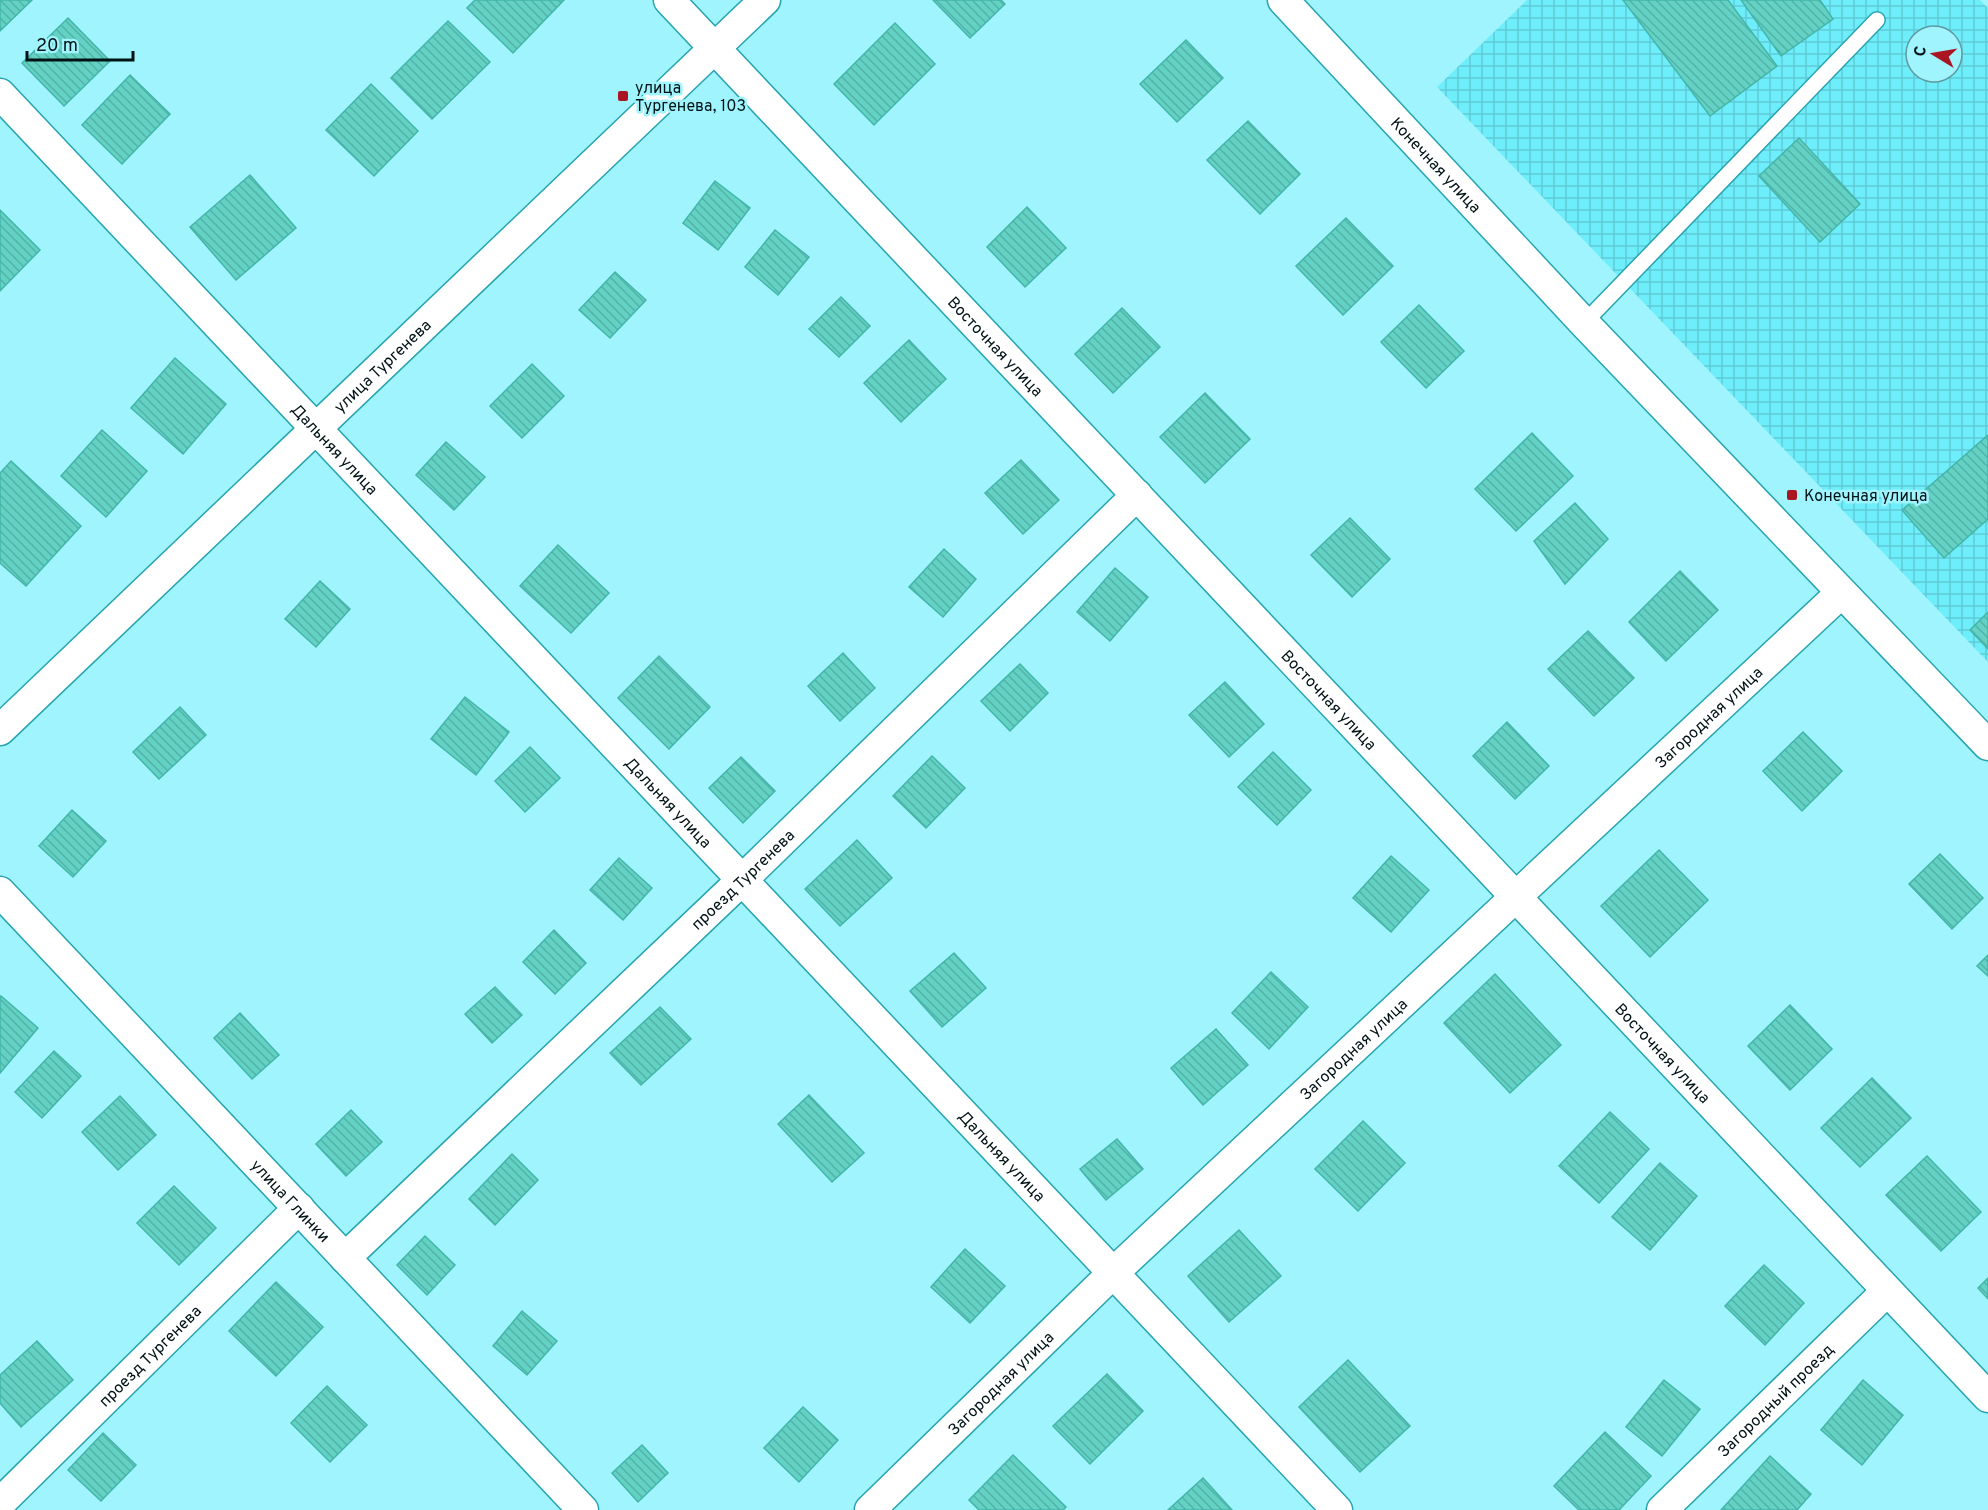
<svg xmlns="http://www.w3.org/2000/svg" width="1988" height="1510" font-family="Overpass,sans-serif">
	<defs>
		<pattern id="industrial-grid" width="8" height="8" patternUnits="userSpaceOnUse" patternTransform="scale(1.5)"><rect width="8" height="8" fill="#6eeefb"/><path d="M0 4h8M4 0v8" fill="none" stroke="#5ecbd6"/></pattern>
		<pattern id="building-back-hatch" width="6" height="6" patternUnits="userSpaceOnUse" patternTransform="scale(1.5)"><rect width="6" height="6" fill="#63d2c4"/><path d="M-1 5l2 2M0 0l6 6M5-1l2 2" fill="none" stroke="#54b3a8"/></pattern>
	</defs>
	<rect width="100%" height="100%" fill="#9ff4fd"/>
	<path fill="url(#industrial-grid)" fill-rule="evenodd" d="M1527,0H1980L1988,8V662L1437,87ZM1916,36H1952V72H1916Z"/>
	<g fill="url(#building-back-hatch)" stroke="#43b6a9" stroke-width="1.5">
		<path d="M0,0H32L0,31Z"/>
		<path d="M475,0H564L513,53L467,8Z"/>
		<path d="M933,0H1001L1005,4L970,38Z"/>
		<path d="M1623,0H1728L1777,66L1710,116Z"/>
		<path d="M1741,0H1820L1833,19L1781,56Z"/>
		<path d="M68,18L110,61L64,106L22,63Z"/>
		<path d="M448,21L490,62L432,119L391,78Z"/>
		<path d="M895,23L935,64L874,125L834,84Z"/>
		<path d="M1186,40L1223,78L1177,122L1140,84Z"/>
		<path d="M130,75L170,114L122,164L82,125Z"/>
		<path d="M371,84L418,131L374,176L326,130Z"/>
		<path d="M1248,121L1300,174L1260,214L1207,160Z"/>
		<path d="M1799,138L1860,204L1820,242L1759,176Z"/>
		<path d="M250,175L296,228L236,280L190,227Z"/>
		<path d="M715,181L750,208L718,250L683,223Z"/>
		<path d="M1027,207L1066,248L1025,287L987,247Z"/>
		<path d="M0,210L40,250L0,291Z"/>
		<path d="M1346,218L1393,266L1343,315L1296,266Z"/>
		<path d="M775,230L809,257L778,295L745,267Z"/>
		<path d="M615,272L646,300L610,338L579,310Z"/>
		<path d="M841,297L870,326L839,357L809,329Z"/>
		<path d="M1419,305L1464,351L1426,388L1381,342Z"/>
		<path d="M1122,308L1160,347L1113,393L1075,354Z"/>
		<path d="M909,340L946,379L901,422L864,383Z"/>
		<path d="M175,358L226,404L183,454L131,408Z"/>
		<path d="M532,364L564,396L522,438L490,406Z"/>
		<path d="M1205,393L1250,439L1205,483L1160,437Z"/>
		<path d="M102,430L147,471L106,517L61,476Z"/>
		<path d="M1532,433L1573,476L1516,531L1475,489Z"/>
		<path d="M1988,435V519L1944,558L1902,510Z"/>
		<path d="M446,442L485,477L454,510L416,475Z"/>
		<path d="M1021,460L1059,500L1023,534L985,493Z"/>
		<path d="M11,461L81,526L26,586L0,563V473Z"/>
		<path d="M1575,503L1608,539L1565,584L1534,541Z"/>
		<path d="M1350,518L1390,559L1352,597L1311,555Z"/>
		<path d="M558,545L609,593L571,633L520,586Z"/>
		<path d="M944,549L976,579L943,617L909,587Z"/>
		<path d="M1115,568L1148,597L1110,641L1077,612Z"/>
		<path d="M1680,571L1718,610L1666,661L1629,622Z"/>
		<path d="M320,581L350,609L316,647L285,619Z"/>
		<path d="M1988,612V649L1970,630Z"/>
		<path d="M1588,631L1634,678L1594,716L1548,669Z"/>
		<path d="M843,653L875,688L840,721L808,686Z"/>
		<path d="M659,656L710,707L669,749L618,698Z"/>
		<path d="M1020,664L1048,693L1010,731L981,701Z"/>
		<path d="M1225,682L1264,724L1229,757L1189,715Z"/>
		<path d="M465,697L509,732L476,775L431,739Z"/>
		<path d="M180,707L206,735L159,779L133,752Z"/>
		<path d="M1507,722L1549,766L1515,799L1473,756Z"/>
		<path d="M1803,732L1842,771L1802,811L1763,771Z"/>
		<path d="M530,747L560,778L525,812L495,781Z"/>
		<path d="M1273,752L1311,790L1277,825L1238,787Z"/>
		<path d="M932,756L965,788L926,828L893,796Z"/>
		<path d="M741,757L775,791L743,823L709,788Z"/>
		<path d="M72,810L106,841L73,877L39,846Z"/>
		<path d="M857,840L892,878L840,926L805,889Z"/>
		<path d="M1659,850L1708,900L1650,957L1601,906Z"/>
		<path d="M1940,854L1983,898L1952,929L1909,884Z"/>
		<path d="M1391,856L1429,890L1391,932L1353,898Z"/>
		<path d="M619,858L652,888L623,920L590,890Z"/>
		<path d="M554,930L586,963L555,994L523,962Z"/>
		<path d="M954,953L986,988L942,1027L910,991Z"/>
		<path d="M1988,955V976L1977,966Z"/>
		<path d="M1271,972L1308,1007L1269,1049L1232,1013Z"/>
		<path d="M1495,974L1561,1045L1510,1093L1444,1023Z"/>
		<path d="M495,987L522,1015L492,1043L465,1014Z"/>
		<path d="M1,996L38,1028L0,1073V998Z"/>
		<path d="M1790,1005L1832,1049L1790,1090L1748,1046Z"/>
		<path d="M660,1007L691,1039L641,1085L610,1053Z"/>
		<path d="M240,1013L279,1055L252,1079L214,1038Z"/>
		<path d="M1216,1029L1248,1065L1203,1105L1171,1068Z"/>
		<path d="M54,1051L81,1076L42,1118L15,1092Z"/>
		<path d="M1872,1078L1911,1118L1860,1167L1821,1128Z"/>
		<path d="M809,1095L864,1153L832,1182L778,1124Z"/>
		<path d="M120,1096L156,1135L118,1170L82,1132Z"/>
		<path d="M351,1110L382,1142L346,1176L316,1144Z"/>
		<path d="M1610,1112L1649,1149L1599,1203L1559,1166Z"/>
		<path d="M1363,1121L1405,1163L1358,1211L1315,1169Z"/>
		<path d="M1117,1139L1143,1169L1106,1200L1080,1169Z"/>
		<path d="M512,1154L538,1180L495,1225L469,1199Z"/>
		<path d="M1927,1156L1981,1212L1941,1251L1886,1195Z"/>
		<path d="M1660,1163L1697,1196L1650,1250L1612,1217Z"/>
		<path d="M174,1186L216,1228L179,1265L137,1223Z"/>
		<path d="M1239,1230L1281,1276L1229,1322L1188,1276Z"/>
		<path d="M425,1236L455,1265L427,1295L397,1265Z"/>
		<path d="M965,1249L1005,1286L970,1323L931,1287Z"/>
		<path d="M1764,1265L1804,1303L1765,1345L1725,1306Z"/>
		<path d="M1988,1278V1299L1978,1288Z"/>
		<path d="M276,1282L323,1327L276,1376L229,1331Z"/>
		<path d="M522,1311L557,1341L527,1375L493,1346Z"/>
		<path d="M37,1341L73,1380L21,1427L0,1403V1375Z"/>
		<path d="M1348,1360L1410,1426L1360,1472L1299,1407Z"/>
		<path d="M1107,1374L1143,1411L1090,1464L1053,1426Z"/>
		<path d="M1664,1380L1700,1409L1662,1456L1626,1427Z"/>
		<path d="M1863,1380L1903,1415L1862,1465L1821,1430Z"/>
		<path d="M327,1386L367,1425L330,1462L291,1423Z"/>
		<path d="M803,1407L838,1440L799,1482L764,1448Z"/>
		<path d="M1605,1432L1651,1476L1619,1510H1579L1554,1486Z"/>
		<path d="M103,1433L136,1465L101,1501L68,1470Z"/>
		<path d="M642,1445L668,1473L638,1502L612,1473Z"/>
		<path d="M1013,1455L1066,1507L1063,1510H979L969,1500Z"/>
		<path d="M1770,1456L1811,1494L1797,1510H1721Z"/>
		<path d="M1203,1478L1232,1510H1168Z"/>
	</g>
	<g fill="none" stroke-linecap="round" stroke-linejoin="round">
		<defs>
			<path id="service" d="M1584,323L1877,20"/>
			<g id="minor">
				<path id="s1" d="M669,0L1988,1397"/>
				<path id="s2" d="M1283,0L1584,323L1988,745"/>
				<path id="s3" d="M0,94L1337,1510"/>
				<path id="s4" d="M0,730L765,0"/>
				<path id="s5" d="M0,892L583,1510"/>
				<path id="s6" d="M345,1258L742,880L1137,495"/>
				<path id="s7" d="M0,1503L299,1208"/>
				<path id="s8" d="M870,1510L1113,1273L1840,594"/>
				<path id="s9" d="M1662,1510L1887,1291"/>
			</g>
		</defs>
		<use href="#service" stroke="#27a4b0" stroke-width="18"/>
		<use href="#minor" stroke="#27a4b0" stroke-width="33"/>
		<use href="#service" stroke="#fff" stroke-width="15"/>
		<use href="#minor" stroke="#fff" stroke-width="30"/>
	</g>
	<g fill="#aa1522" stroke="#9ff4fd" stroke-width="2">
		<rect x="617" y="90" width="12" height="12" rx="3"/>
		<rect x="1786" y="489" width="12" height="12" rx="3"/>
	</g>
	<g text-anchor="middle" stroke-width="5" stroke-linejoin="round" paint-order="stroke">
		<g font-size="16" fill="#001215" stroke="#9ff4fd" text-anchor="start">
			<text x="635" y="93">улица<tspan x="635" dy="18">Тургенева, 103</tspan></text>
			<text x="1804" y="501">Конечная улица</text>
		</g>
		<g font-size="16" fill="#001215" stroke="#9ff4fd">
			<text dy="6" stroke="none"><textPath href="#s2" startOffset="225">Конечная улица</textPath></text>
			<text dy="6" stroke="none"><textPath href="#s1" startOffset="476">Восточная улица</textPath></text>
			<text dy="6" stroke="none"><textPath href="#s4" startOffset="528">улица Тургенева</textPath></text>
			<text dy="6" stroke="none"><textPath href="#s3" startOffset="488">Дальняя улица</textPath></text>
			<text dy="6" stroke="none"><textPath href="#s1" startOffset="962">Восточная улица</textPath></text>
			<text dy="6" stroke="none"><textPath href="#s8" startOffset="1154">Загородная улица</textPath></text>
			<text dy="6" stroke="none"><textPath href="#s3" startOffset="974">Дальняя улица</textPath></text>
			<text dy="6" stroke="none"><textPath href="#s6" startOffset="549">проезд Тургенева</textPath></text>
			<text dy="6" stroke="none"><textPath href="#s8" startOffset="668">Загородная улица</textPath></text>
			<text dy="6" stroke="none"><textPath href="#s1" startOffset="1448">Восточная улица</textPath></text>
			<text dy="6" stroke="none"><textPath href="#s3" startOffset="1460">Дальняя улица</textPath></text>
			<text dy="6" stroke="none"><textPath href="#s5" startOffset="424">улица Глинки</textPath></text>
			<text dy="6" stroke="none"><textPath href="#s7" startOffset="210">проезд Тургенева</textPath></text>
			<text dy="6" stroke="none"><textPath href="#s8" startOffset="182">Загородная улица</textPath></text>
			<text dy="6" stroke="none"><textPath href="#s9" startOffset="158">Загородный проезд</textPath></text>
		</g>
	</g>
	<g transform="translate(1934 54) rotate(281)"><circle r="28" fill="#9ff4fd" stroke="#5f9aa0" stroke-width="1.5"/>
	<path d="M0-4.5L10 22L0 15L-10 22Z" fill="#aa1522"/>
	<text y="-9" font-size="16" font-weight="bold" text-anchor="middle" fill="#001215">С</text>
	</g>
	<path d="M27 51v9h106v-9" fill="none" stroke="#001215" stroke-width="3"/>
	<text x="36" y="51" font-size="18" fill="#001215" stroke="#9ff4fd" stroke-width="4.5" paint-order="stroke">20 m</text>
</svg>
